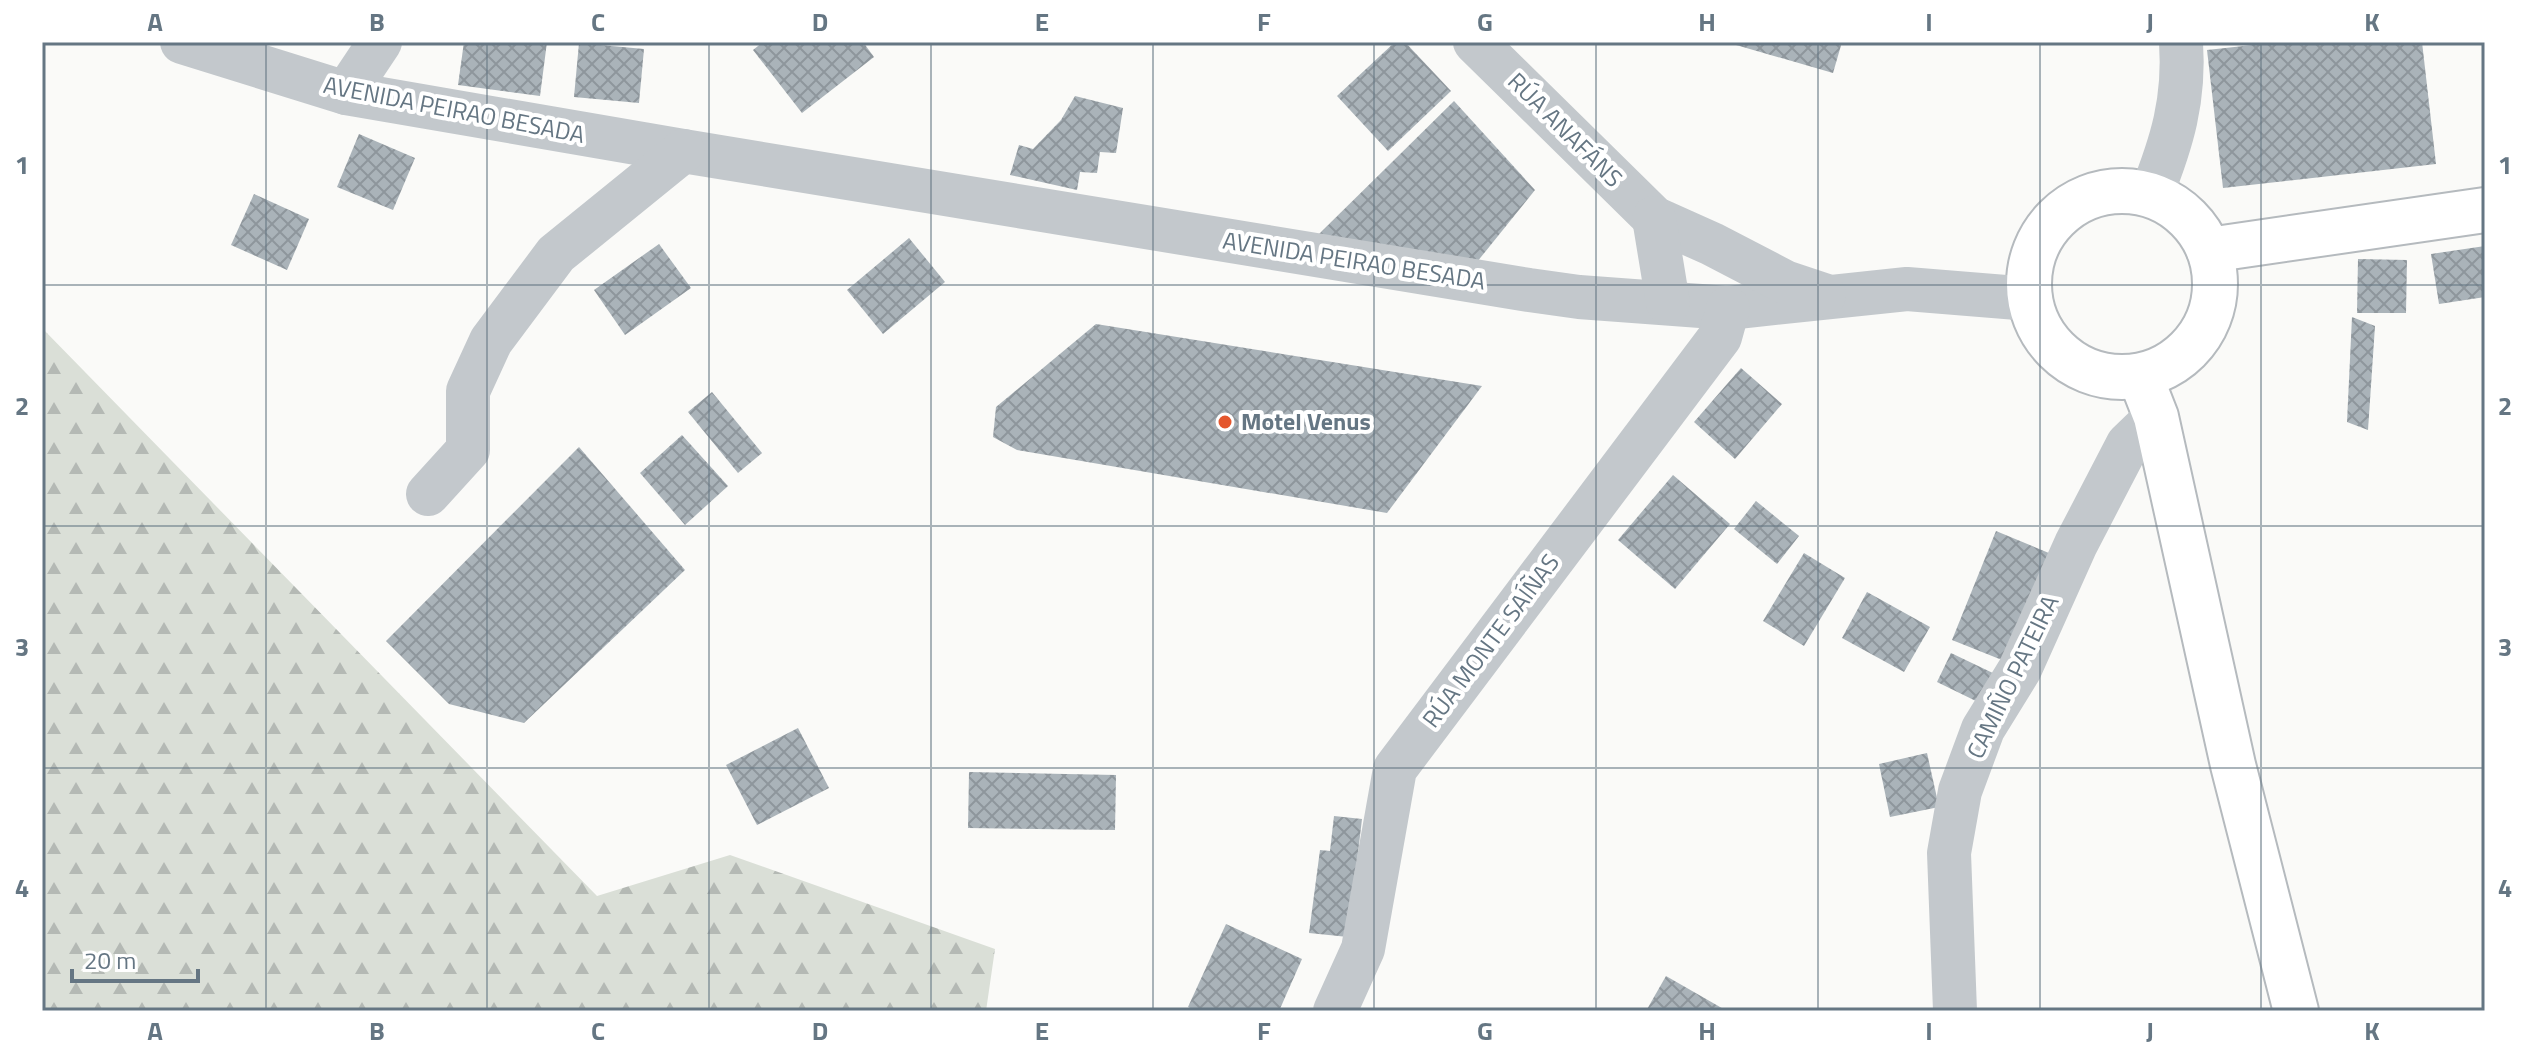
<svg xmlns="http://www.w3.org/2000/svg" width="2527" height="1053" font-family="'Titillium Web',sans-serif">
	<defs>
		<pattern id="forest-firs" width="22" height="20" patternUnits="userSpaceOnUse" patternTransform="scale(2)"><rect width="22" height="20" fill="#dadfd7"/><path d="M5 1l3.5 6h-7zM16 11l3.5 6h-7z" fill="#b4b9b4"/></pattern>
		<pattern id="building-cross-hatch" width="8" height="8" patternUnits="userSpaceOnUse" patternTransform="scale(2)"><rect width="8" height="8" fill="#aab3b9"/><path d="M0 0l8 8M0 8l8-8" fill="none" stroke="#8e969c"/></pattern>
	</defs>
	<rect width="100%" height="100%" fill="#fafaf8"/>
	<path fill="url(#forest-firs)" d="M42,328L597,896L730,855L995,949L986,1011H42Z"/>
	<g fill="url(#building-cross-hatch)">
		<path d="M464,42H547L540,96L458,85Z"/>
		<path d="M763,42H863L874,57L802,113L753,50Z"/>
		<path d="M1395,42H1405L1451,91L1388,151L1337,96Z"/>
		<path d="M1736,42H1842L1833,73L1736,45Z"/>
		<path d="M2280,42H2422L2436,164L2223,188L2207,50Z"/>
		<path d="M579,43L644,49L639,103L574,97Z"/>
		<path d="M1075,96L1123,108L1116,153L1100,152L1097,173L1080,172L1077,190L1010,175L1019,145L1033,149L1061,120Z"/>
		<path d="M1454,101L1535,190L1477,262L1317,236Z"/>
		<path d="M359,134L415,158L393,210L337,187Z"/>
		<path d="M254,194L309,219L287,270L231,245Z"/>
		<path d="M909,238L945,282L883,334L847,290Z"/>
		<path d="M659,244L691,288L625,335L594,290Z"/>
		<path d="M2485,246V297L2439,304L2431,254Z"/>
		<path d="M2358,259L2407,260L2406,313H2357Z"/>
		<path d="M2352,317L2375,326L2368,430L2347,422Z"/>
		<path d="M1096,324L1482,386L1387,513L1017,450L993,437L996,407Z"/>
		<path d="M1741,368L1782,404L1735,459L1694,422Z"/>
		<path d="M712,392L762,453L738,473L688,412Z"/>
		<path d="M682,435L728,486L685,525L640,473Z"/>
		<path d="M579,447L685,570L524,723L449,704L386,641Z"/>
		<path d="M1673,475L1730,524L1675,589L1618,540Z"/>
		<path d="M1756,501L1799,536L1777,564L1734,529Z"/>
		<path d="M1996,531L2056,556L2012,664L1952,640Z"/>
		<path d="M1804,553L1845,578L1804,646L1763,621Z"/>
		<path d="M1867,592L1930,627L1904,672L1842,638Z"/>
		<path d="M1951,653L1997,675L1982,704L1937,682Z"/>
		<path d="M798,728L829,788L757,825L726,765Z"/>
		<path d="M1927,753L1939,807L1890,817L1879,764Z"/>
		<path d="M969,772L1116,775L1115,830L968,828Z"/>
		<path d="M1334,816L1362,819L1348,937L1309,933L1320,850L1330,851Z"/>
		<path d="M1226,924L1302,959L1279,1011H1196L1188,1007Z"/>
		<path d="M1666,976L1727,1011H1646Z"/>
	</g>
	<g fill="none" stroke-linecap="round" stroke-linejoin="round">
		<defs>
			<g id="major">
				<circle cx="2122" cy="284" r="93"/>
				<path d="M2209,250L2485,210"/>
				<path d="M2140,376L2156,417L2233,765L2296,1011"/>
			</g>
		</defs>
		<use href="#major" stroke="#b5babe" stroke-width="48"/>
		<g stroke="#c3c8cc" stroke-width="44">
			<path d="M182,42L346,93L683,151L1529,290L1579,297L1728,308L1907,289L2030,299"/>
			<path d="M1475,42L1654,218L1712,244L1785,282L1824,295"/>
			<path d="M346,93L380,42"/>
			<path d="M2151,195C2172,142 2185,100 2181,42"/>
			<path d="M1654,218L1668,303"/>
			<path d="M428,494L468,450V391L491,341L556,254L683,151"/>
			<path d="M1335,1011L1363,949L1395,769L1720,337L1728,308"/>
			<path d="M1955,1011L1949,853L1960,791L1983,729L2020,669L2076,544L2128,444L2156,417"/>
		</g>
		<use href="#major" stroke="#fff" stroke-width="44"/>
	</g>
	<path fill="none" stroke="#657683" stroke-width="2" stroke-opacity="0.55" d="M266,42V1011M487,42V1011M709,42V1011M931,42V1011M1153,42V1011M1374,42V1011M1596,42V1011M1818,42V1011M2040,42V1011M2261,42V1011M42,285H2485M42,526H2485M42,768H2485"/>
	<circle fill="#e4572e" stroke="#fff" stroke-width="3" cx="1225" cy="422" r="8"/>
	<g text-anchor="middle" stroke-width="8" stroke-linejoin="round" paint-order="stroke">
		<g font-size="24" fill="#657683" stroke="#fff">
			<text transform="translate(454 110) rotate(11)" y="8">AVENIDA PEIRAO BESADA</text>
			<text transform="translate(1565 130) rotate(45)" y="8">RÚA ANAFÁNS</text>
			<text transform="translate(1354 261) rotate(9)" y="8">AVENIDA PEIRAO BESADA</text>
			<text transform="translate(1491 641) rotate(-53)" y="8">RÚA MONTE SAÍÑAS</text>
			<text transform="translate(2013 677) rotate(-64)" y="8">CAMIÑO PATEIRA</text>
		</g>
		<g font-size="24" font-weight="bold" fill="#657683" stroke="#fff" text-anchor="start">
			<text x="1241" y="430">Motel Venus</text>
		</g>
	</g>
	<rect width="2527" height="1053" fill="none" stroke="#ffffff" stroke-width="88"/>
	<path d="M72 969v12h126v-12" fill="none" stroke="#657683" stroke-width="4"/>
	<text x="84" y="969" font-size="24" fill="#657683" stroke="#ffffff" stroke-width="6" paint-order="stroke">20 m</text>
	<rect x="44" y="44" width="2439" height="965" fill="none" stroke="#657683" stroke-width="3"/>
	<g font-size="26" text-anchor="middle" font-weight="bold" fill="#657683">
		<text x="155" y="31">A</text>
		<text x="377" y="31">B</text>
		<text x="598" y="31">C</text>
		<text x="820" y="31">D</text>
		<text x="1042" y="31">E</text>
		<text x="1264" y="31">F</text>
		<text x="1485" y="31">G</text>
		<text x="1707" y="31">H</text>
		<text x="1929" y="31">I</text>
		<text x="2150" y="31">J</text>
		<text x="2372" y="31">K</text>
		<text x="22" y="174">1</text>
		<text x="2505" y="174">1</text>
		<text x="22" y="415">2</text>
		<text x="2505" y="415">2</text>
		<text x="22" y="656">3</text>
		<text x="2505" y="656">3</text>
		<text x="22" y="897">4</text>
		<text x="2505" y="897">4</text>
		<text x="155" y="1040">A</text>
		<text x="377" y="1040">B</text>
		<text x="598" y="1040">C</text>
		<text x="820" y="1040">D</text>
		<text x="1042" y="1040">E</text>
		<text x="1264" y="1040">F</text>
		<text x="1485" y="1040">G</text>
		<text x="1707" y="1040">H</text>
		<text x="1929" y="1040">I</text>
		<text x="2150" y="1040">J</text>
		<text x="2372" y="1040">K</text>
	</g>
</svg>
